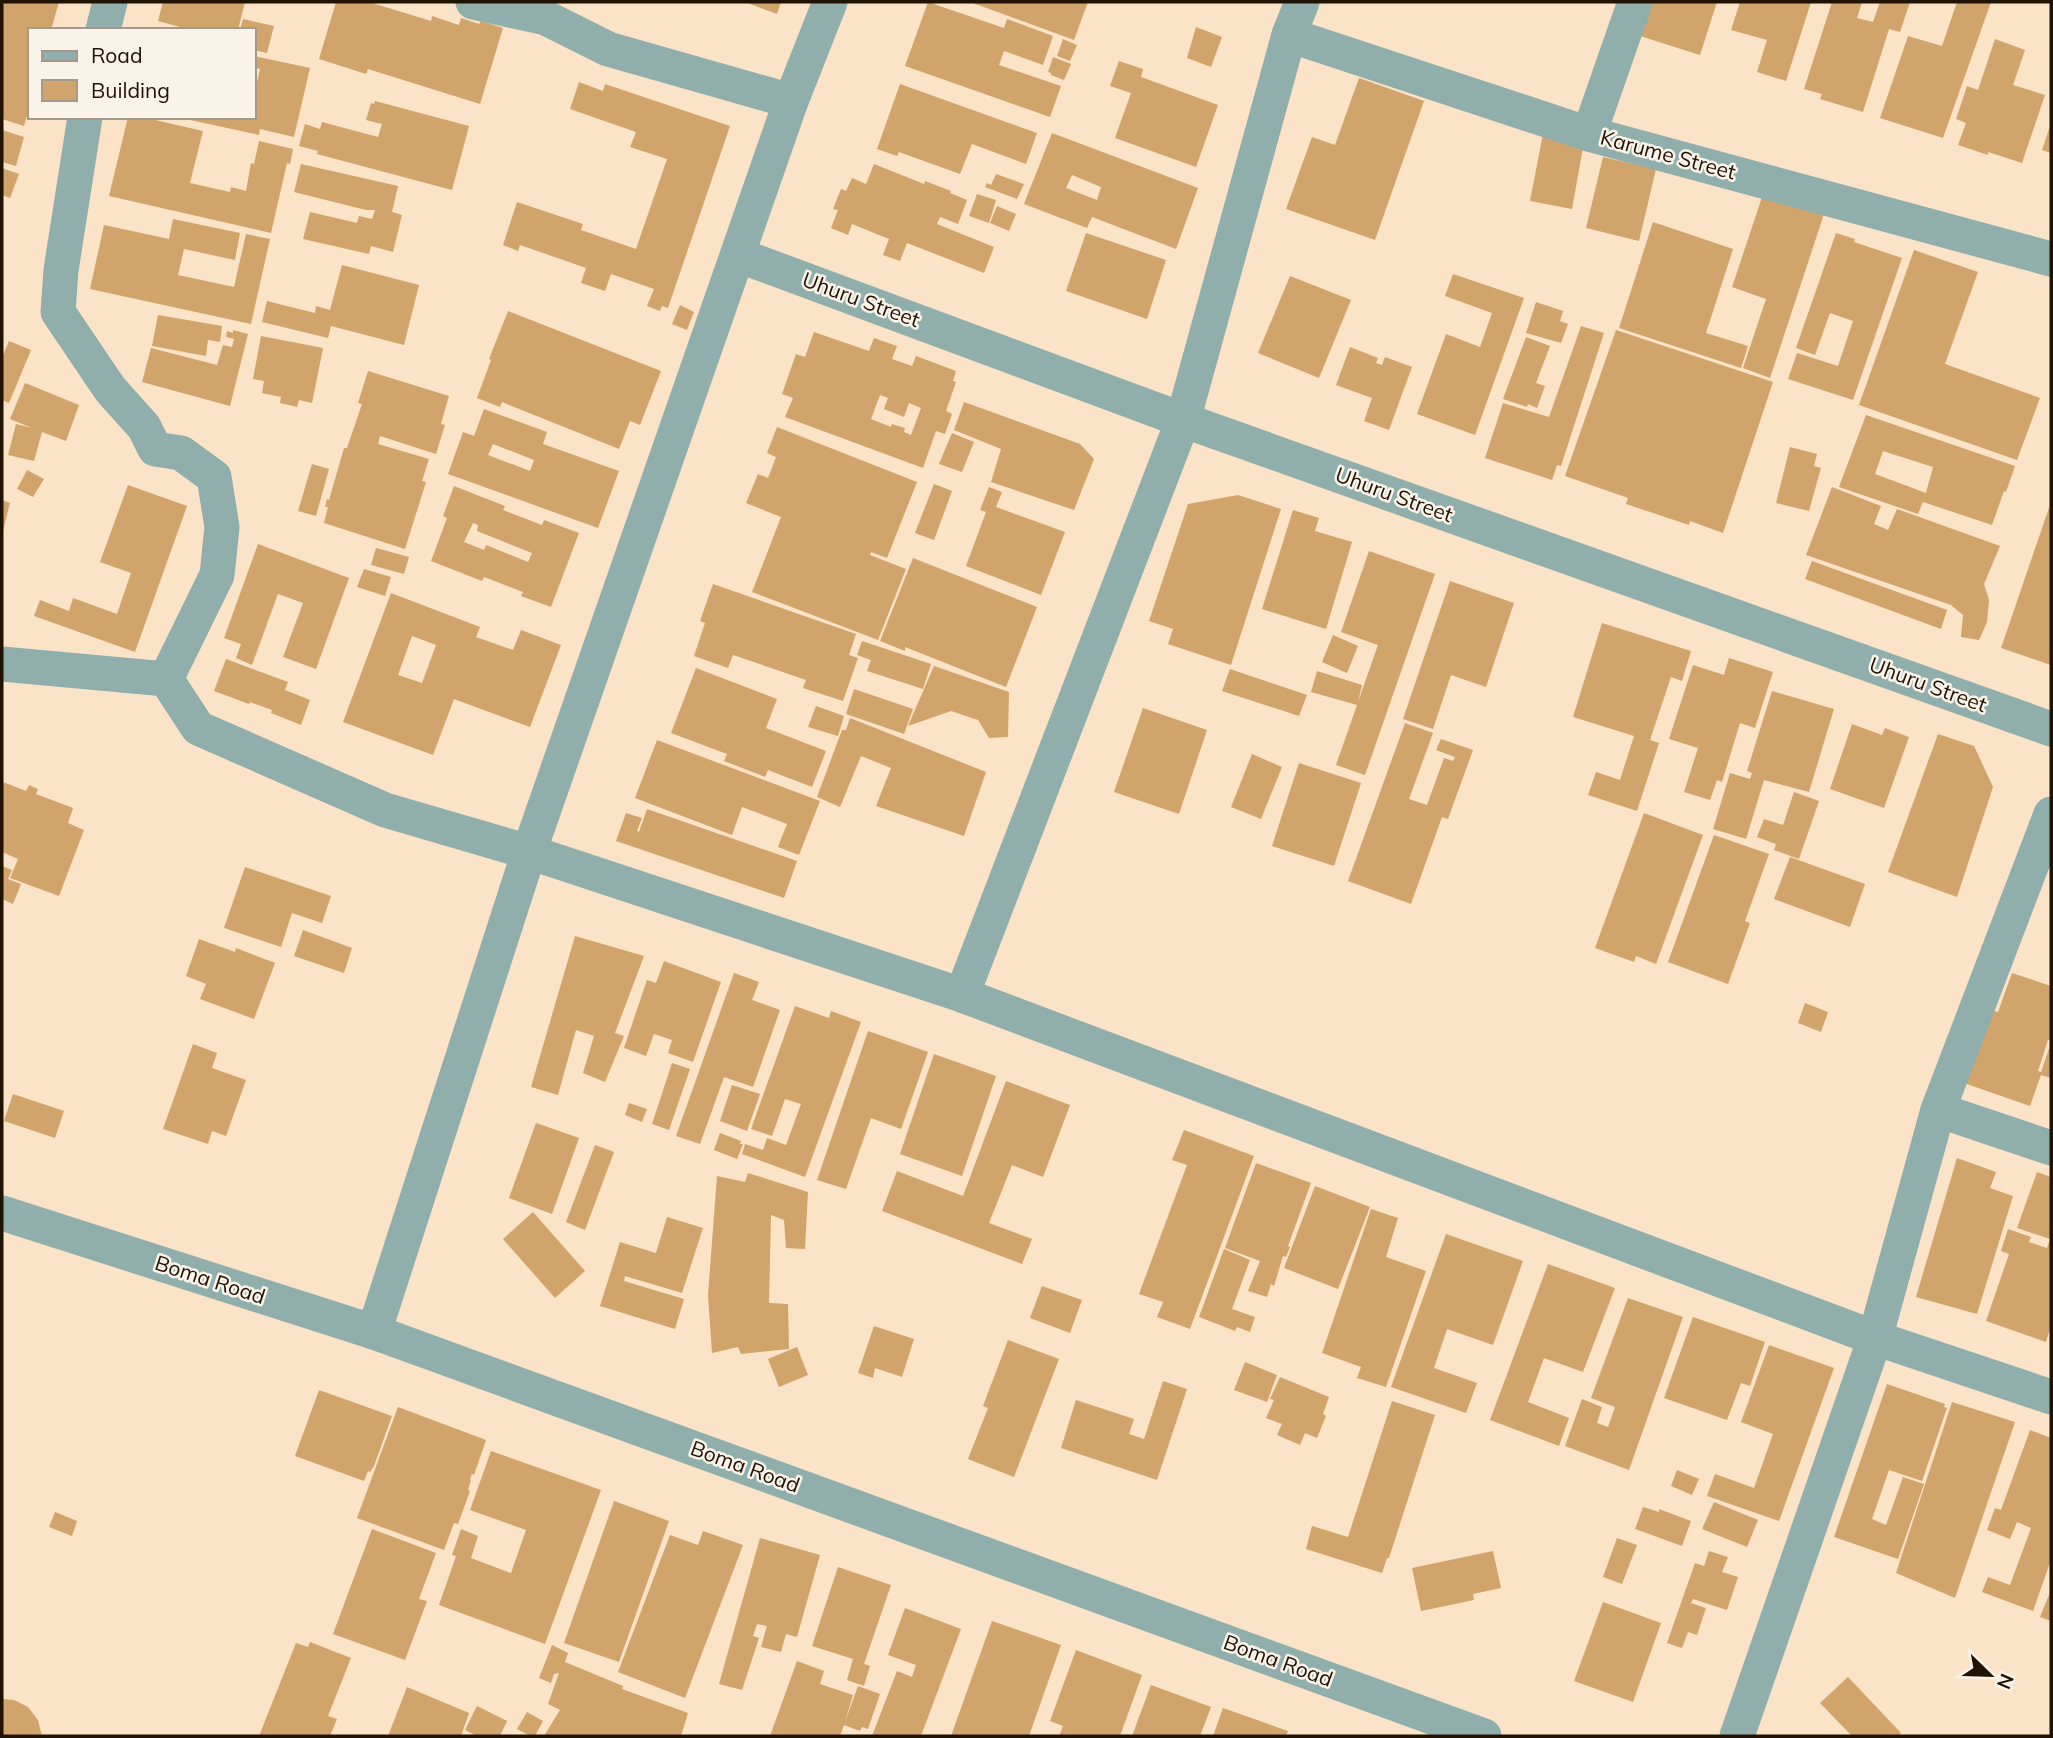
<svg xmlns="http://www.w3.org/2000/svg" width="2053" height="1738" font-family="Mulish,sans-serif">
	<rect width="100%" height="100%" fill="#fae3c6"/>
	<g fill="#d0a46b" fill-rule="evenodd">
		<path d="M2,2H59L51,30H30V105L24,126L2,119Z"/>
		<path d="M163,2H245L238,30H191L158,21Z"/>
		<path d="M336,2H369L431,21L432,16L459,25L461,18L479,24L481,21L503,28L480,104L368,69L366,74L319,59Z"/>
		<path d="M745,2H781L777,14Z"/>
		<path d="M928,2L1004,28L1007,19L1053,36L1043,65L1004,51L999,65L1061,86L1050,117L905,66Z"/>
		<path d="M970,2H1088L1074,40Z"/>
		<path d="M1651,2H1717L1700,55L1640,36Z"/>
		<path d="M1740,2H1811L1786,81L1757,72L1767,40L1731,30Z"/>
		<path d="M1832,2H1862L1857,18L1873,22L1880,2H1910L1900,32L1889,29L1863,112L1820,99L1822,94L1804,89Z"/>
		<path d="M1957,2H1991L1943,138L1880,118L1908,36L1942,46Z"/>
		<path d="M243,19L274,26L267,53L254,50V30H240Z"/>
		<path d="M1196,27L1222,37L1211,67L1187,58Z"/>
		<path d="M1063,39L1077,45L1070,61L1057,56Z"/>
		<path d="M1995,39L2025,50L2013,85L2045,95L2022,163L1988,152V155L1958,145L1966,123L1956,119L1967,86L1978,90Z"/>
		<path d="M254,56L310,68L294,137L260,129L259,135L181,118L254,117V81L257,82L260,69L254,68Z"/>
		<path d="M1053,57L1071,64L1064,80L1051,75V73L1048,72Z"/>
		<path d="M1119,61L1143,69L1141,77L1218,105L1196,167L1115,138L1131,93L1110,86Z"/>
		<path d="M1359,78L1424,101L1375,240L1286,209L1312,137L1335,145Z"/>
		<path d="M579,82L603,91L605,84L730,126L668,308L662,306L660,311L647,306L654,289L611,274L605,291L581,283L586,268L520,245L518,251L503,245L517,202L583,224L581,230L636,249L667,159L630,147L636,132L570,109Z"/>
		<path d="M900,84L1037,133L1026,164L972,144L960,174L899,152L897,156L877,149Z"/>
		<path d="M375,101L469,126L452,190L317,154L318,151L299,146L305,124L320,129L322,122L378,137L382,124L366,120L371,103L374,104Z"/>
		<path d="M128,117H142L203,131L190,183L230,192L231,187L246,191L251,163L254,164L259,141L293,149L290,164L287,163L271,233L109,196Z"/>
		<path d="M2051,123V153L2042,150Z"/>
		<path d="M2,130L24,137L16,166L2,162Z"/>
		<path d="M1052,133L1198,188L1176,249L1092,217L1087,228L1024,204ZM1072,175L1101,187L1097,200L1066,188Z"/>
		<path d="M1543,134L1584,142L1572,209L1530,201Z"/>
		<path d="M1603,157L1656,169L1639,241L1586,228Z"/>
		<path d="M301,164L398,186L392,212L402,215L393,252L371,246L369,254L303,239L310,212L357,223L359,216L372,219L375,210H366L294,192Z"/>
		<path d="M874,164L924,184L925,181L951,191L950,193L967,200L958,224L940,217L937,224L994,247L984,273L907,243L900,261L883,255L889,239L852,224L848,235L831,228L838,210L833,209L841,189L846,191L852,178L866,184Z"/>
		<path d="M2,168L19,174L10,198L2,195Z"/>
		<path d="M996,174L1024,184L1017,199L985,187L987,183L991,185Z"/>
		<path d="M977,194L996,200L989,223L969,216Z"/>
		<path d="M1763,194L1824,214L1770,378L1743,368L1766,299L1732,287Z"/>
		<path d="M997,206L1016,214L1009,231L990,223Z"/>
		<path d="M173,219L240,233L235,260L184,249L178,275L234,287L246,234L270,239L251,324L90,289L104,225L169,239Z"/>
		<path d="M1653,222L1733,249L1706,333L1748,346L1741,368L1619,328Z"/>
		<path d="M1086,233L1166,260L1147,319L1066,291Z"/>
		<path d="M1836,233L1855,239L1854,242L1902,258L1853,400L1788,379L1797,353L1838,366L1853,321L1830,313L1815,355L1796,348Z"/>
		<path d="M1914,250L1978,272L1945,364L2040,398L2017,460L1859,405Z"/>
		<path d="M342,265L419,285L404,345L331,326L328,338L262,322L267,301L315,313L316,306L330,310Z"/>
		<path d="M1453,274L1524,298L1475,435L1417,414L1446,334L1480,347L1492,313L1445,296Z"/>
		<path d="M1290,276L1351,300L1319,378L1258,353Z"/>
		<path d="M1536,302L1563,311L1560,321L1568,324L1561,343L1526,333Z"/>
		<path d="M680,305L694,312L687,330L672,324Z"/>
		<path d="M508,311L661,371L640,425L630,421L619,449L502,402L500,407L477,398L491,360L489,359Z"/>
		<path d="M158,315L222,326L220,342L208,340L206,356L152,346Z"/>
		<path d="M1581,326L1604,333L1561,466L1557,465L1552,480L1485,458L1503,403L1549,417Z"/>
		<path d="M233,330L248,334L230,406L142,382L151,348L217,365L223,345L232,347L234,339L226,337L227,331L233,333Z"/>
		<path d="M1616,330L1773,382L1723,533L1690,521L1689,525L1626,504L1628,498L1565,476Z"/>
		<path d="M814,332L869,351L874,338L897,346L892,359L912,366L916,356L956,371L953,381L956,382L946,411L952,414L945,434L936,431L923,468L785,417L793,398L782,394L796,354L805,357ZM880,395L888,398L884,409L904,417L909,403L921,408L911,435L904,432L905,428L892,424L891,427L871,419Z"/>
		<path d="M261,336L323,348L312,403L299,400L297,407L280,403L281,397L262,393L264,381L253,379Z"/>
		<path d="M1526,337L1550,346L1536,383L1545,386L1537,408L1528,404L1527,407L1503,399Z"/>
		<path d="M9,341L31,350L9,403L2,400V358Z"/>
		<path d="M1350,347L1378,358L1376,363L1382,365L1385,357L1412,367L1389,430L1364,421L1372,398L1336,385Z"/>
		<path d="M368,371L449,396L441,424L445,425L436,454L380,436L378,444L429,459L422,481L426,482L405,549L324,523L328,507H325L327,499L329,500L344,448H347L362,404L358,403Z"/>
		<path d="M25,383L79,405L66,441L42,432L34,461L8,455L16,424L32,428L10,419Z"/>
		<path d="M964,402L1080,444L1094,459L1074,510L991,482L1001,449L954,430Z"/>
		<path d="M484,409L547,432L543,444L619,471L598,528L448,474L463,432L474,436ZM493,444L534,460L530,471L488,455Z"/>
		<path d="M1866,415L2015,466L2006,492L2004,491L1992,525L1923,502L1918,514L1839,487ZM1883,451L1933,467L1926,493L1875,474Z"/>
		<path d="M777,427L917,482L887,558L871,552L870,555L906,569L878,640L752,592L781,517L746,503L758,474L768,478L776,457L767,453Z"/>
		<path d="M952,433L974,442L962,472L939,464Z"/>
		<path d="M1790,447L1817,454L1814,466L1821,468L1809,511L1776,503Z"/>
		<path d="M312,464L329,469L316,516L298,511Z"/>
		<path d="M27,470L44,479L33,497L17,489Z"/>
		<path d="M934,484L952,491L934,540L915,533Z"/>
		<path d="M128,485L187,506L135,652L34,616L40,600L69,611L73,598L117,614L131,573L100,562Z"/>
		<path d="M454,486L505,506L503,510L542,525L544,520L579,533L551,607L521,596L523,592L484,577L482,581L431,561L447,518L443,516ZM473,523L478,525L477,531L532,553L528,562L486,545L484,550L464,542Z"/>
		<path d="M989,487L1002,492L996,507L1065,532L1041,595L966,566L986,512L980,510Z"/>
		<path d="M1832,487L1881,506L1874,524L1888,530L1897,509L2000,546L1984,584L1989,600L1987,622L1979,640L1961,637L1963,615L1951,605L1806,555Z"/>
		<path d="M1238,495L1281,509L1231,665L1168,644L1173,629L1149,621L1188,504Z"/>
		<path d="M2,500L10,503L2,535Z"/>
		<path d="M2051,502V665L2001,648Z"/>
		<path d="M1293,510L1319,518L1315,531L1352,542L1326,629L1262,609Z"/>
		<path d="M258,544L349,578L316,669L283,657L303,603L278,594L252,665L236,658L241,644L224,638Z"/>
		<path d="M376,548L409,557L404,574L371,565Z"/>
		<path d="M1369,551L1435,574L1365,775L1336,765L1357,705L1311,692L1317,671L1362,685L1358,702L1378,645L1341,632Z"/>
		<path d="M913,558L1037,607L1006,687L905,647V651L880,641Z"/>
		<path d="M1812,561L1947,610L1941,629L1805,579Z"/>
		<path d="M364,569L391,577L385,596L357,587Z"/>
		<path d="M1450,581L1514,603L1486,687L1451,675L1433,729L1403,719Z"/>
		<path d="M713,584L856,634L849,655L858,658L843,701L803,688L806,680L733,655L728,668L694,656L705,623L700,621Z"/>
		<path d="M391,593L480,627L476,637L513,650L521,630L561,645L530,727L454,699L433,755L343,722ZM412,636L436,645L422,683L398,675Z"/>
		<path d="M1602,623L1691,651L1682,681L1671,677L1650,740L1659,743L1637,811L1588,795L1596,772L1620,780L1634,736L1573,717Z"/>
		<path d="M1333,635L1358,646L1347,673L1322,662Z"/>
		<path d="M862,641L931,664L923,689L867,671L871,660L857,655Z"/>
		<path d="M1729,658L1773,672L1755,728L1740,723L1722,782L1717,780L1710,800L1684,792L1698,748L1669,739L1693,665L1724,675Z"/>
		<path d="M226,659L288,682L285,690L310,700L301,725L271,713L272,710L250,702L249,704L214,691Z"/>
		<path d="M934,666L1009,692L1008,737L989,738L978,720L951,711L908,726Z"/>
		<path d="M696,668L777,699L766,728L826,751L812,787L768,770L765,777L724,761L727,754L671,733Z"/>
		<path d="M1230,669L1307,695L1299,716L1222,691Z"/>
		<path d="M854,689L913,709L904,734L846,714Z"/>
		<path d="M1772,691L1834,709L1809,792L1764,780L1746,839L1713,829L1730,773L1750,779L1752,773L1747,771Z"/>
		<path d="M816,706L844,716L838,736L808,727Z"/>
		<path d="M1143,708L1207,730L1179,814L1114,792Z"/>
		<path d="M850,718L986,772L964,836L876,806L891,768L861,756L840,807L817,797L842,730H846Z"/>
		<path d="M1405,723L1433,733L1409,799L1427,805L1444,758L1453,761L1455,757L1436,750L1441,739L1473,750L1448,819L1442,817L1411,904L1348,881Z"/>
		<path d="M1852,724L1882,735L1885,728L1909,737L1884,808L1830,789Z"/>
		<path d="M1938,734L1974,746L1993,787L1957,897L1888,872Z"/>
		<path d="M657,740L820,801L799,855L778,847L787,824L742,807L732,835L635,798Z"/>
		<path d="M1252,754L1282,767L1261,819L1231,807Z"/>
		<path d="M1299,763L1361,783L1334,866L1272,846Z"/>
		<path d="M3,782L26,791L29,785L38,789L36,794L73,808L68,823L84,830L59,896L10,878L18,859L2,852V786Z"/>
		<path d="M1794,792L1819,801L1799,859L1774,850L1776,844L1757,837L1764,819L1783,825Z"/>
		<path d="M647,809L797,861L784,898L616,841L626,813L642,818L637,831L639,832Z"/>
		<path d="M1644,813L1703,835L1656,964L1636,956L1634,962L1595,948Z"/>
		<path d="M1714,835L1769,854L1745,921L1750,923L1728,984L1668,962Z"/>
		<path d="M1790,857L1865,884L1850,927L1774,899Z"/>
		<path d="M2,866L12,870L8,879L21,884L13,904L2,899Z"/>
		<path d="M245,867L331,896L322,923L292,913L281,947L224,928Z"/>
		<path d="M303,930L352,948L344,973L294,956Z"/>
		<path d="M575,936L644,956L615,1033L624,1036L605,1082L583,1073L594,1036L576,1030L558,1095L531,1087Z"/>
		<path d="M199,939L235,952L236,948L275,963L254,1019L200,999L206,984L186,976Z"/>
		<path d="M664,961L721,982L693,1062L668,1053L672,1040L654,1034L646,1056L624,1048L647,980L656,983Z"/>
		<path d="M734,973L759,982L752,1000L780,1010L753,1087L724,1077L700,1144L676,1136Z"/>
		<path d="M2012,973L2051,986V1040H2048L2038,1071L2041,1072L2051,1043V1078L2041,1075L2030,1106L1961,1082L1985,1009L1998,1012Z"/>
		<path d="M1805,1003L1828,1012L1821,1032L1798,1023Z"/>
		<path d="M795,1006L829,1018L831,1011L861,1022L805,1177L742,1154L745,1144L763,1150L767,1138L786,1145L801,1104L785,1099L772,1136L751,1129Z"/>
		<path d="M868,1031L928,1052L901,1129L871,1118L846,1189L817,1180Z"/>
		<path d="M193,1044L217,1053L212,1068L246,1080L226,1136L212,1131L208,1144L163,1129Z"/>
		<path d="M934,1054L996,1076L962,1176L900,1154Z"/>
		<path d="M672,1063L690,1069L669,1130L652,1124Z"/>
		<path d="M1006,1081L1070,1105L1043,1177L1012,1165L989,1223L1032,1239L1022,1264L882,1211L897,1171L963,1196Z"/>
		<path d="M732,1085L760,1094L747,1131L720,1121Z"/>
		<path d="M13,1094L64,1111L55,1138L4,1121Z"/>
		<path d="M629,1103L647,1109L642,1122L625,1115Z"/>
		<path d="M536,1123L579,1138L552,1214L509,1198Z"/>
		<path d="M1184,1130L1254,1156L1190,1329L1157,1317L1163,1302L1139,1294L1187,1165L1172,1160Z"/>
		<path d="M720,1133L741,1141L740,1144H743L737,1159L714,1150Z"/>
		<path d="M595,1145L614,1152L585,1230L566,1222Z"/>
		<path d="M1957,1158L1996,1172L1990,1188L2013,1196L1977,1314L1916,1297Z"/>
		<path d="M1256,1163L1311,1183L1288,1246L1290,1247L1286,1257L1283,1256L1274,1286L1271,1284L1267,1297L1248,1291L1260,1261L1225,1248Z"/>
		<path d="M2037,1172L2051,1177V1325L2046,1342L1986,1321L2009,1254L2001,1251L2008,1229L2031,1237L2029,1242L2047,1248L2050,1239L2017,1228Z"/>
		<path d="M748,1173L808,1192L805,1249L786,1248L784,1220L771,1215L769,1303L788,1304L789,1349L741,1354L738,1347L712,1353L708,1295L717,1176L745,1182Z"/>
		<path d="M1315,1186L1370,1207L1338,1289L1284,1268Z"/>
		<path d="M1371,1209L1398,1218L1386,1257L1426,1271L1386,1387L1357,1378L1361,1367L1322,1353Z"/>
		<path d="M533,1212L585,1271L555,1298L503,1239Z"/>
		<path d="M667,1217L703,1228L682,1293L625,1276L624,1281L684,1299L675,1329L600,1306L620,1242L656,1253Z"/>
		<path d="M1446,1234L1523,1261L1493,1345L1447,1329L1434,1368L1477,1383L1466,1413L1391,1387Z"/>
		<path d="M1224,1249L1250,1260L1232,1309L1255,1317L1250,1332L1237,1327L1235,1331L1199,1317Z"/>
		<path d="M1548,1264L1615,1288L1583,1372L1544,1358L1528,1402L1569,1418L1559,1446L1490,1420Z"/>
		<path d="M1042,1286L1082,1300L1070,1333L1030,1318Z"/>
		<path d="M1628,1298L1683,1317L1629,1470L1565,1446L1582,1399L1602,1407L1597,1423L1608,1427L1615,1407L1591,1398Z"/>
		<path d="M1693,1317L1765,1342L1750,1386L1741,1383L1727,1420L1664,1398Z"/>
		<path d="M874,1326L914,1339L902,1377L875,1368L873,1378L858,1373Z"/>
		<path d="M1008,1340L1059,1359L1014,1477L968,1459L988,1408L983,1406Z"/>
		<path d="M1769,1345L1834,1368L1779,1521L1707,1496L1715,1474L1754,1488L1773,1434L1741,1422Z"/>
		<path d="M797,1347L808,1375L779,1387L768,1359Z"/>
		<path d="M1245,1362L1277,1375L1267,1402L1234,1390Z"/>
		<path d="M1280,1377L1329,1397L1323,1414L1326,1416L1317,1438L1305,1433L1300,1445L1277,1435L1282,1424L1266,1418L1274,1400L1270,1399Z"/>
		<path d="M1163,1381L1187,1389L1157,1480L1061,1448L1076,1400L1134,1419L1129,1434L1144,1439Z"/>
		<path d="M1887,1384L1945,1404L1944,1407L1947,1408L1922,1481L1889,1470L1872,1519L1886,1525L1903,1477L1924,1484L1898,1559L1834,1537Z"/>
		<path d="M319,1390L392,1416L374,1466L370,1472L368,1471L364,1481L295,1456Z"/>
		<path d="M1392,1401L1435,1415L1389,1558H1387L1382,1573L1306,1549L1312,1526L1348,1537Z"/>
		<path d="M1952,1402L2015,1422L1955,1598L1896,1573Z"/>
		<path d="M398,1407L486,1440L474,1475L472,1474L470,1479L471,1480L468,1490L470,1491L458,1524L454,1523L444,1550L357,1518Z"/>
		<path d="M2030,1430L2051,1438V1560L2033,1611L1982,1592L1988,1577L2010,1585L2031,1528L2017,1522L2010,1539L1987,1530L1995,1508L2001,1510Z"/>
		<path d="M491,1451L601,1490L545,1644L439,1605L456,1556L452,1555L461,1529L478,1536L471,1558L511,1573L526,1530L470,1510Z"/>
		<path d="M1677,1470L1699,1479L1692,1495L1671,1486Z"/>
		<path d="M614,1501L669,1521L619,1662L564,1643Z"/>
		<path d="M1714,1502L1758,1520L1747,1547L1702,1529Z"/>
		<path d="M1643,1507L1659,1512V1509L1691,1521L1682,1546L1635,1529Z"/>
		<path d="M55,1512L77,1521L72,1536L49,1527Z"/>
		<path d="M372,1529L436,1553L419,1599L427,1601L405,1660L333,1634Z"/>
		<path d="M703,1531L743,1545L685,1698L618,1672L670,1535L698,1545Z"/>
		<path d="M760,1538L820,1555L797,1637L786,1634L781,1652L761,1647L767,1626L757,1624L753,1636L759,1638L742,1690L719,1684Z"/>
		<path d="M1617,1538L1637,1545L1622,1584L1603,1577Z"/>
		<path d="M1493,1551L1501,1588L1473,1594L1474,1600L1421,1611L1412,1568Z"/>
		<path d="M1709,1551L1728,1557L1722,1572L1738,1577L1727,1610L1693,1599L1691,1603L1706,1608L1697,1635L1688,1632L1682,1648L1667,1643L1695,1563L1704,1566Z"/>
		<path d="M838,1567L891,1585L864,1664L870,1666L864,1686L847,1680L853,1659L812,1646Z"/>
		<path d="M2051,1590V1621L2040,1617Z"/>
		<path d="M1603,1602L1661,1623L1633,1702L1574,1681Z"/>
		<path d="M905,1608L961,1629L921,1736H872L897,1671L912,1677L916,1665L888,1655Z"/>
		<path d="M992,1621L1061,1645L1029,1736H951Z"/>
		<path d="M310,1642L351,1658L328,1716L337,1719L330,1736H259L296,1643L308,1647Z"/>
		<path d="M552,1645L568,1653L565,1662L623,1686L622,1689L688,1713L681,1736H544L560,1710L548,1704L559,1673L554,1674L551,1683L539,1678Z"/>
		<path d="M1076,1650L1142,1675L1120,1736H1059L1063,1726L1050,1721Z"/>
		<path d="M797,1661L824,1671L820,1684L853,1695L845,1722L858,1686L880,1694L868,1729L862,1727L860,1731L844,1725L840,1736H770Z"/>
		<path d="M1848,1677L1901,1733L1898,1736H1852L1820,1703Z"/>
		<path d="M1151,1685L1211,1707L1200,1736H1132Z"/>
		<path d="M407,1687L469,1713L461,1736H388Z"/>
		<path d="M2,1699L14,1700L28,1707L38,1720L42,1736H2Z"/>
		<path d="M477,1706L507,1721L500,1736H477L465,1730Z"/>
		<path d="M1223,1708L1288,1731L1286,1736H1213Z"/>
		<path d="M527,1712L543,1721L535,1736H530L517,1729Z"/>
	</g>
	<g fill="none" stroke-linecap="round" stroke-linejoin="round">
		<g stroke="#8faeac" stroke-width="35">
			<path d="M473,2L546,18L608,49L791,101"/>
			<path d="M103,30L110,2"/>
			<path d="M1289,35L1589,134L2051,259"/>
			<path d="M85,117L61,270L58,312L110,389L144,427L155,449L181,453L214,477L222,527L217,575L166,679"/>
			<path d="M1589,134L1635,2"/>
			<path d="M738,255L1183,420L2051,729"/>
			<path d="M2,664L166,679L198,728L385,810L529,852L962,995L1875,1338L2051,1397"/>
			<path d="M962,995L1183,420L1289,35L1302,2"/>
			<path d="M1938,1110L2051,1148"/>
			<path d="M2,1213L374,1332L1484,1736"/>
			<path d="M374,1332L529,852L791,101L830,2"/>
			<path d="M1737,1736L1875,1338L1938,1110L2051,814"/>
		</g>
	</g>
	<g text-anchor="middle" stroke-width="5" stroke-linejoin="round" paint-order="stroke">
		<g font-size="21" fill="#211303" stroke="#faf3e9">
			<text transform="translate(1668 155) rotate(15)" y="7">Karume Street</text>
			<text transform="translate(861 300) rotate(20)" y="7">Uhuru Street</text>
			<text transform="translate(1394 495) rotate(20)" y="7">Uhuru Street</text>
			<text transform="translate(1928 685) rotate(20)" y="7">Uhuru Street</text>
			<text transform="translate(210 1280) rotate(18)" y="7">Boma Road</text>
			<text transform="translate(745 1467) rotate(20)" y="7">Boma Road</text>
			<text transform="translate(1278 1661) rotate(20)" y="7">Boma Road</text>
		</g>
	</g>
	<rect width="2053" height="1738" fill="none" stroke="#211303" stroke-width="7"/>
	<rect x="28" y="28" width="228" height="91" fill="#faf3e9" stroke="#a3998d" stroke-width="2"/>
	<rect x="42" y="51" width="35" height="10" fill="#8faeac" stroke="#a3998d" stroke-width="2"/>
	<text x="91" y="63" font-size="21" fill="#211303">Road</text>
	<rect x="42" y="80" width="35" height="21" fill="#d0a46b" stroke="#a3998d" stroke-width="2"/>
	<text x="91" y="98" font-size="21" fill="#211303">Building</text>
	<g transform="translate(1990 1675) rotate(113)" stroke="#faf3e9" stroke-width="5" paint-order="stroke">
	<path d="M0-5L12 26L0 18L-12 26Z" fill="#211303"/>
	<text y="-10" font-size="19" font-weight="bold" text-anchor="middle" fill="#211303">N</text>
	</g>
</svg>
